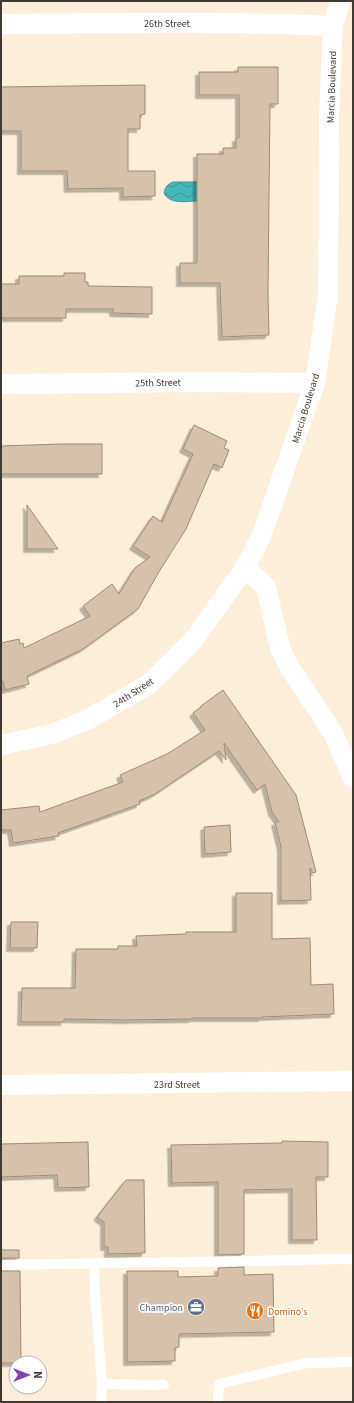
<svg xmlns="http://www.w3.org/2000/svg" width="354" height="1403" font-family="'Source Sans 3',sans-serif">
	<defs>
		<pattern id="water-waves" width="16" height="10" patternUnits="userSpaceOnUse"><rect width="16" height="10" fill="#44b8b8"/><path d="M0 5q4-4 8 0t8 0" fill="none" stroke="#3a9796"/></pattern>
		<filter id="shadow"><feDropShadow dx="-3.5" dy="3.5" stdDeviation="0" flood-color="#0004"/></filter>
	</defs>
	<rect width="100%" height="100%" fill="#fceed9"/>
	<path fill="url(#water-waves)" stroke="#43928f" d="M173,182H197L198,201C186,201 170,205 164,193C165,187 168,184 173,182Z"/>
	<g fill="#d7c1aa" stroke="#9e8a74" filter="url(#shadow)">
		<path d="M238,67H278V104H270L268,294L269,335L222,337L220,283H180V263H197V154H223V148H236V138H239V95H199V72H238Z"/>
		<path d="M145,85V114L140,115V129H128V171H155V196L123,197V188L68,189L67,171H21V131H1V87Z"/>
		<path d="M64,273H85V282H88V286L152,287V314L113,313V309H66V318H1V284H19V276H64Z"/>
		<path d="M194,425L227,441L224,448L229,450L222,468L214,464L186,529L160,570L138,609L83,649L27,676L29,684L5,690L3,681L1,682V643L19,639L20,644L23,643L24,648L90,616L83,606L112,584L119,594L135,568L150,557L133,546L153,516L162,522L193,454L183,449Z"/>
		<path d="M61,444H102V474H1V446Z"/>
		<path d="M27,505L58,549H27Z"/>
		<path d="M223,690L296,795L316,872L313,873L310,868L311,900L281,901V847L275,822H279L272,812L265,784L257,790L224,743L226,760L219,751L155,794L139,801L140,804L58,833L59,836L13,843L11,830H1V810L39,806L40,812L123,782L120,775L167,754L205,730L193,713L201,707V706Z"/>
		<path d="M230,825L231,852L205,854L204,827Z"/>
		<path d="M236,893H272V939L310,938L311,985L333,984L334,1014L262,1017V1018H192V1019L124,1020L64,1019V1022H21L22,988H75L76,949H118V946H137L136,936L186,934V932H236Z"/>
		<path d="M11,922H38L37,948H10Z"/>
		<path d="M282,1141L328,1142V1177H316L317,1240H292V1189L244,1190V1254L218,1255V1182L172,1183L171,1145L282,1143Z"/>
		<path d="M88,1142L89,1187L58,1188L57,1175L1,1177V1144Z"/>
		<path d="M126,1180H144L145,1253L108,1254V1247H104V1222L97,1217Z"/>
		<rect x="1" y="1250" width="18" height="8"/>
		<path d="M244,1267V1275L273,1274L274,1332L179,1334V1347L175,1348V1361L127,1362V1271H178V1277L218,1276V1268Z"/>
		<path d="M1,1271H20L21,1363H1Z"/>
	</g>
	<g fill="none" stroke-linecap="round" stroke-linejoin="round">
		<g stroke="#fff" stroke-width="10">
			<path d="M94,1264L95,1294L102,1384L101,1402"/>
			<path d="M1,1265L353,1259"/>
			<path d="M102,1384L164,1385"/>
			<path d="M218,1402L219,1384L306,1363L353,1362"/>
		</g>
		<g stroke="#fff" stroke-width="20">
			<path d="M340,1L333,26L329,118L328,295L315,383L268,517L262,534L245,568L266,587L280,648L290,668L333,733L353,778"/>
			<path d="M1,24C112,23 222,21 333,26"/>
			<path d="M1,384L194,382L315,383"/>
			<path d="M1,745L52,734L89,719L149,684L191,643L245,568"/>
			<path d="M1,1085L353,1081"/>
		</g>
	</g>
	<defs>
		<symbol id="office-disc" viewBox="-11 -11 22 22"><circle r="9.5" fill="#5c6f8a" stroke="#fff"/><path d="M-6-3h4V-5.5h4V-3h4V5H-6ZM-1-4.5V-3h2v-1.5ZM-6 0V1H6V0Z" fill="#fff"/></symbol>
		<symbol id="restaurant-disc" viewBox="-11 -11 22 22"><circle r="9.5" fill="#e8710a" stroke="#fff"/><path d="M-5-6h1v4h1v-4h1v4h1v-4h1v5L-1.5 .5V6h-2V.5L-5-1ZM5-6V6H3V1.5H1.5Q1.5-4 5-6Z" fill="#fff"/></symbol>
	</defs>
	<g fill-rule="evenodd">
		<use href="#office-disc" x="186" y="1297" width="20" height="20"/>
		<use href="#restaurant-disc" x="245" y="1301" width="20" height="20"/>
	</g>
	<g text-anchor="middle" stroke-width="3.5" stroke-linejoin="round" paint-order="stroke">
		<g font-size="10" fill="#413a30" stroke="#fff">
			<text x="167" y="27">26th Street</text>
			<text transform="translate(331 87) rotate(-88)" y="4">Marcia Boulevard</text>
			<text transform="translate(158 382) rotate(-1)" y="4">25th Street</text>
			<text transform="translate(305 408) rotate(-73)" y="4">Marcia Boulevard</text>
			<text transform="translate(133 692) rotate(-33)" y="4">24th Street</text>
			<text x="177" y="1088">23rd Street</text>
		</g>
		<g font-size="10" fill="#4e5e75" stroke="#fff" text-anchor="end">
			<text x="183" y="1311">Champion</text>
		</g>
		<g font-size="10" fill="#c56008" stroke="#fff" text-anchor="start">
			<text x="268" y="1315">Domino's</text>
		</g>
	</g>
	<rect width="354" height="1403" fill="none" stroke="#413a30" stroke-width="4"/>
	<g transform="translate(28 1375) rotate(90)"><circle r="19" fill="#ffffff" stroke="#b3b0ac"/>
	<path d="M0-3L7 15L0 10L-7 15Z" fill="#863fb2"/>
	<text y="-6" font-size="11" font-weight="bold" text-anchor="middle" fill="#413a30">N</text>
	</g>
</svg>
